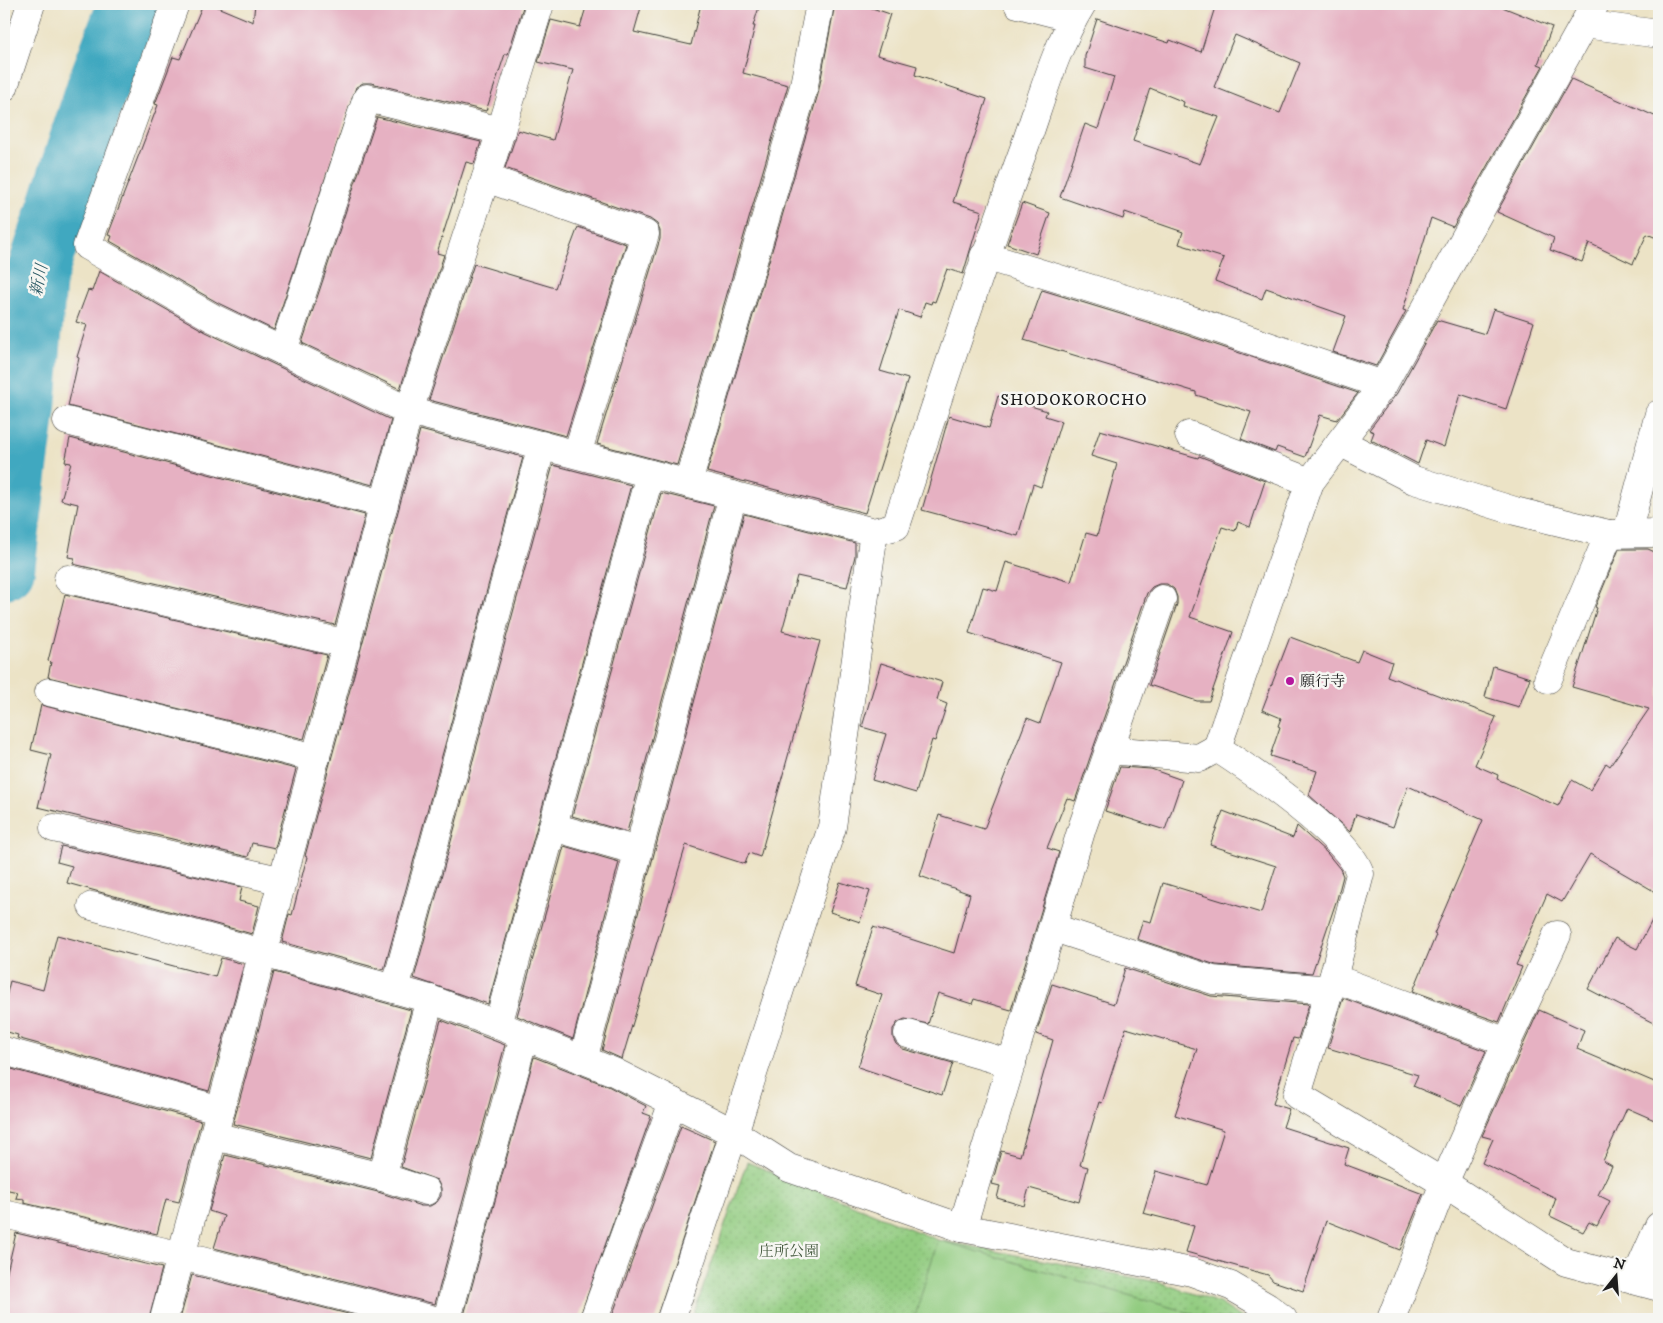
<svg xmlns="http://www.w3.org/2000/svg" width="1663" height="1323" font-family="'IM FELL DW Pica','Noto Serif JP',serif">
	<defs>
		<pattern id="grass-dots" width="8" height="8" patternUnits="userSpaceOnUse" patternTransform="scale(1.25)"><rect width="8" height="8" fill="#92cc80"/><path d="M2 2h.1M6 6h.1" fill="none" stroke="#7daf6e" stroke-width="1.8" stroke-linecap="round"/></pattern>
	</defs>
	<rect width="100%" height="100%" fill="#f6f6f2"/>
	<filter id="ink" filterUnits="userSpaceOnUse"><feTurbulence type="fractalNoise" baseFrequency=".02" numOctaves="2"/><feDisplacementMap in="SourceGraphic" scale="10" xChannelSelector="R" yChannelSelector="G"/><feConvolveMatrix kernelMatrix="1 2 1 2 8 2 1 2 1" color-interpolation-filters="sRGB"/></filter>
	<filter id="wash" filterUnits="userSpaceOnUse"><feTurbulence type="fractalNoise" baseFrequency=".0096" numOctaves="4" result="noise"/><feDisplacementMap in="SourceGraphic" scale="20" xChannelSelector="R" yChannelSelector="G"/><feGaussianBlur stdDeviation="1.12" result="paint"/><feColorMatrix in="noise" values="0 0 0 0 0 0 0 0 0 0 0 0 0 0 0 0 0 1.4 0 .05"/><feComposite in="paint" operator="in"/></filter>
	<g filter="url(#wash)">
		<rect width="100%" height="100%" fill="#ece3c6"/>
		<path fill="url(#grass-dots)" stroke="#57744e" d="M747,1162L938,1240L1162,1283L1219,1303L1244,1319H692Z"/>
		<path fill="#92cc80" stroke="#57744e" d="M938,1240L1211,1319H914Z"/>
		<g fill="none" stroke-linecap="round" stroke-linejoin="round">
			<path stroke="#40a8c0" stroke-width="62" d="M4,568L25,406L36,277L98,85L129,4"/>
		</g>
		<g id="blocks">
			<g fill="#e6b1c2" fill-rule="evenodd">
				<path d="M203,4H210L253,22L255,4L397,6V4H524L508,54H505L486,111L371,83H363L356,87L274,330L220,304L110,241L112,236L108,235L158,105L155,104L167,73L173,57L180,59Z"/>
				<path d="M587,4H642L634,32L691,45L701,4H760L753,26H755L743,73L788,85L677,465L597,444L660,239V231L657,224L650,219L505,168L518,130L553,140L573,70L538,62L551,20L580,27Z"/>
				<path d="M835,4H860L890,14L877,55L917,66L915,75L987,99L953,202L982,211L963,274L947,269L935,302L932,301L931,304L925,302L920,317L899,310L880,371L908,379L865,513L707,472L818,94Z"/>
				<path d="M1216,4H1495L1552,27L1538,64L1543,66L1453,227L1431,218L1403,310L1406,311L1376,366L1333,352L1346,316L1266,288L1262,299L1215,281L1224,258L1179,244L1183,232L1125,212L1123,219L1060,197L1085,124L1098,129L1114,77L1085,68V56L1097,19L1169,43L1170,40L1201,52ZM1235,35L1300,63L1280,113L1214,87ZM1150,88L1184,102L1183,106L1219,117L1200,164L1133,141Z"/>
				<path d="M1571,79L1659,118V239L1647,234L1633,264L1589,243L1582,262L1550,250L1554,238L1497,212Z"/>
				<path d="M377,117L481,142L474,164L466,162L437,253L444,255L400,389L302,343Z"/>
				<path d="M1022,203L1050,213L1036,254L1007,244Z"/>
				<path d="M578,227L626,244L566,436L429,400L474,264L555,288Z"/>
				<path d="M99,271L206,332L391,420L373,485L68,406L79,358L77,357L87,325L76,322L88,290L92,291Z"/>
				<path d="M1042,290L1163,327L1358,393L1337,420L1320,415L1305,457L1277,447L1275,452L1241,439L1251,412L1196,395V392L1024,340Z"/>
				<path d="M1493,309L1534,322L1506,409L1460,394L1444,447L1426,440L1418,464L1371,440L1374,432L1369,430L1397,393L1437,320L1485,334Z"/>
				<path d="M998,396L1047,411L1045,416L1061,421L1041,487L1033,484L1018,536L922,510L949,416L989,428Z"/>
				<path d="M420,430L523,457L384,970L282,942L289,914L292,915L307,857L305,856Z"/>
				<path d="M1100,430L1198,458L1199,456L1265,481L1250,527L1238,522L1235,531L1222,527L1190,617L1233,632L1209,701H1197L1149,685L1177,604V597L1174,589L1167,584H1159L1152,587L1147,593L1075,801L1067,798L1047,848L1059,852L1011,1010L974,999L972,1004L938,993L928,1024L905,1019L898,1022L893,1029V1038L896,1044L903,1049L953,1063L942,1095L858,1067L882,995L855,986L873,927L954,953L970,894L920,876L939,815L984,829L1027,718L1040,723L1061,662L969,633L983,587L997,591L1006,562L1071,582L1086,533L1097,536L1117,464L1091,456Z"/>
				<path d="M70,438L365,515L335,625L73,564L75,558L68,557L78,504L61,500L71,463L65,462Z"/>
				<path d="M553,465L631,485L488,1004L414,978Z"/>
				<path d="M661,493L714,506L627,832L572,816Z"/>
				<path d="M744,514L855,543V556L847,587L797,576L782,631L820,641L760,857L749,853L745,864L686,845L622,1059L602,1050Z"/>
				<path d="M1619,549H1648L1659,554V894L1590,854L1562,902L1547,894L1516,965L1522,967L1499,1022L1413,991L1436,935L1434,934L1483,820L1408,786L1393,827L1356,814L1350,832L1309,795L1317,771L1270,756L1280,727L1278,726L1281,718L1262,710L1290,637L1357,662L1362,650L1392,662L1387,676L1496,717L1475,765L1498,775L1497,779L1558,806L1572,780L1590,790L1606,763L1610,766L1649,709L1572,687L1597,608L1595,607Z"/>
				<path d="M65,594L327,655L304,739L48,677L51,662L48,661Z"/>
				<path d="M881,663L942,682L937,700L947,704L935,741L932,740L916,793L872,780L886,734L862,727Z"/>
				<path d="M1493,666L1530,678L1519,707L1485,697Z"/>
				<path d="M41,705L296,769L275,848L252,843L248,857L38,807L51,755L31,750Z"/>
				<path d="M1120,767L1151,769L1182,780L1165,830L1105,811Z"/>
				<path d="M1223,811L1293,838L1297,826L1327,853L1340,869L1343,876L1337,899L1312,973L1216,965L1137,939L1143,920L1151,922L1163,883L1261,913L1276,866L1210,845Z"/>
				<path d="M61,846L242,887L239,901L259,906L252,934L67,883L72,866L57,862Z"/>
				<path d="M564,846L619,862L573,1039L517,1016Z"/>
				<path d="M840,882L870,891L860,922L830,912Z"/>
				<path d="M1659,907V1026L1588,989L1615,938L1637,949Z"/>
				<path d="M57,935L215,977L221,958L244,964L209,1091L17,1038L18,1035L4,1031V1005L10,981L43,990Z"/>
				<path d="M1125,968L1211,996L1309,1004L1298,1039L1293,1038L1273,1104L1289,1109L1283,1127L1349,1148L1344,1164L1423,1194L1400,1250L1326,1221L1303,1291L1273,1281L1268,1275L1186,1252L1194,1226L1143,1213L1156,1171L1207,1185L1224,1130L1175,1115L1197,1049L1126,1028L1102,1103L1099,1102L1080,1165L1088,1167L1079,1202L1029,1188L1024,1206L997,1198L1000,1186L992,1184L1001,1151L1020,1156L1053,1040L1036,1034L1052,984L1114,1004Z"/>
				<path d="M274,972L411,1010L371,1158L233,1124Z"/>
				<path d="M1343,998L1486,1051L1461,1106L1413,1086L1418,1075L1328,1048Z"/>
				<path d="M1539,1010L1584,1030L1577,1049L1659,1084V1122L1627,1108L1603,1161L1612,1166L1598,1195L1610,1201L1597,1226L1589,1222L1583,1232L1550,1216L1556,1198L1482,1163L1493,1139L1482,1136Z"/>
				<path d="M441,1020L505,1045L435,1304L214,1248L224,1216L209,1211L225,1155L378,1192L421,1206H430L437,1202L441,1196V1188L437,1180L401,1167Z"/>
				<path d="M534,1057L608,1086L646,1106L643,1113L651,1116L579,1319H463Z"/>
				<path d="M8,1068L201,1121L179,1202L166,1199L157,1234L24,1203V1199L16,1198L18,1192L4,1189V1085Z"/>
				<path d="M681,1126L715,1141L656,1319H611Z"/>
				<path d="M16,1233L162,1268L149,1319H4V1285Z"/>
				<path d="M192,1275L205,1278L368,1319H180Z"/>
			</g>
		</g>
	</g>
	<g filter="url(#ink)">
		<use href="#blocks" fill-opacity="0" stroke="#3b3a36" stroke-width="1"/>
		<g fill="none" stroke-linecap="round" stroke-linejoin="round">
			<defs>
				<g id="minor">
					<path d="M175,4L87,246L213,318L409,411L874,532L896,526C937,402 977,277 1022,154C1040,105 1054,49 1082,4"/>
					<path d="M1018,4L1073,18"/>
					<path d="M1595,4L1383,385L1310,482L1217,748C1249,769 1352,839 1360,874L1333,978L1297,1095L1444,1183L1566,1262L1659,1287"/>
					<path d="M1584,24L1659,34"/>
					<path d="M4,87L31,4"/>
					<path d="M486,178L645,234L577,454"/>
					<path d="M984,256L1168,312L1383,385"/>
					<path d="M283,351L367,98L501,131"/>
					<path d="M67,421L384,504"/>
					<path d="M1189,435L1310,482"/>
					<path d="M1340,442L1414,480L1515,511L1609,534L1659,533"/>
					<path d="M688,483L803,90L820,4"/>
					<path d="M1627,533L1659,414"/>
					<path d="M68,579L347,644"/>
					<path d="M1548,679L1609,534"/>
					<path d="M49,692L316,758"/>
					<path d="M1109,750L1199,758L1217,748"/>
					<path d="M553,827L638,851"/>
					<path d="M54,828L283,881"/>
					<path d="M92,906L430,999L382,1177"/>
					<path d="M1054,928L1213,980L1330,990"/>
					<path d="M1333,978L1507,1042L1444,1183L1391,1319"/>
					<path d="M395,989L542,445"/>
					<path d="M430,999L498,1025"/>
					<path d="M908,1034L1012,1064"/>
					<path d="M524,1036L614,1072L734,1133L789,1168L962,1228L1192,1272L1231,1286L1267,1307L1283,1319"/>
					<path d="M1507,1042L1557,935"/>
					<path d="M4,1051L221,1110"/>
					<path d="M583,1060L733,495"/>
					<path d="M214,1136L382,1177L426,1191"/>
					<path d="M4,1214L182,1256L431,1319"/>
					<path d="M962,1228L1082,828L1162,599"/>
					<path d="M1635,1280L1659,1226"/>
					<path d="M164,1319L409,411L493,156L540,4"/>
					<path d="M447,1319L524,1036L498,1025L650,474"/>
					<path d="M594,1319L673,1102"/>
					<path d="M671,1319L734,1133L832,827L874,532"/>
				</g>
			</defs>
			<use href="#minor" stroke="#3b3a36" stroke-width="29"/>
			<use href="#minor" stroke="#fff" stroke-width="28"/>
		</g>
	</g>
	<circle fill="#b5179e" stroke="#f6f6f2" stroke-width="2" cx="1290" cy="681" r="5"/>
	<g text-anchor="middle" stroke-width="5" stroke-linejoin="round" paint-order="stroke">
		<g font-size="15" fill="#1c1c1c" stroke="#f6f6f2" text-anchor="start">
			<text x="1300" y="686">願行寺</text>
		</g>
		<g font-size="15" fill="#455a3f" stroke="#f6f6f2">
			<text x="789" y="1256">庄所公園</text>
		</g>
		<g font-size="16" font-style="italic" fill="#2c5b66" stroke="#f6f6f2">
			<text transform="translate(38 280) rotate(-79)" y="6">新川</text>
		</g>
		<g font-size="16" letter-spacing="1" fill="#1c1c1c" stroke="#f6f6f2">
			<text x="1074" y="405">SHODOKOROCHO</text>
		</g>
	</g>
	<rect width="1663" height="1323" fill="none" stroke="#f6f6f2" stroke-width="20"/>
	<g transform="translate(1616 1276) rotate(17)" stroke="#f6f6f2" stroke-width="4" paint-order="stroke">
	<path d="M0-4L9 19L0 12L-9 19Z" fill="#1c1c1c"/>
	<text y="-8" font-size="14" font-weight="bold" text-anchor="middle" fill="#1c1c1c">N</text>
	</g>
</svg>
